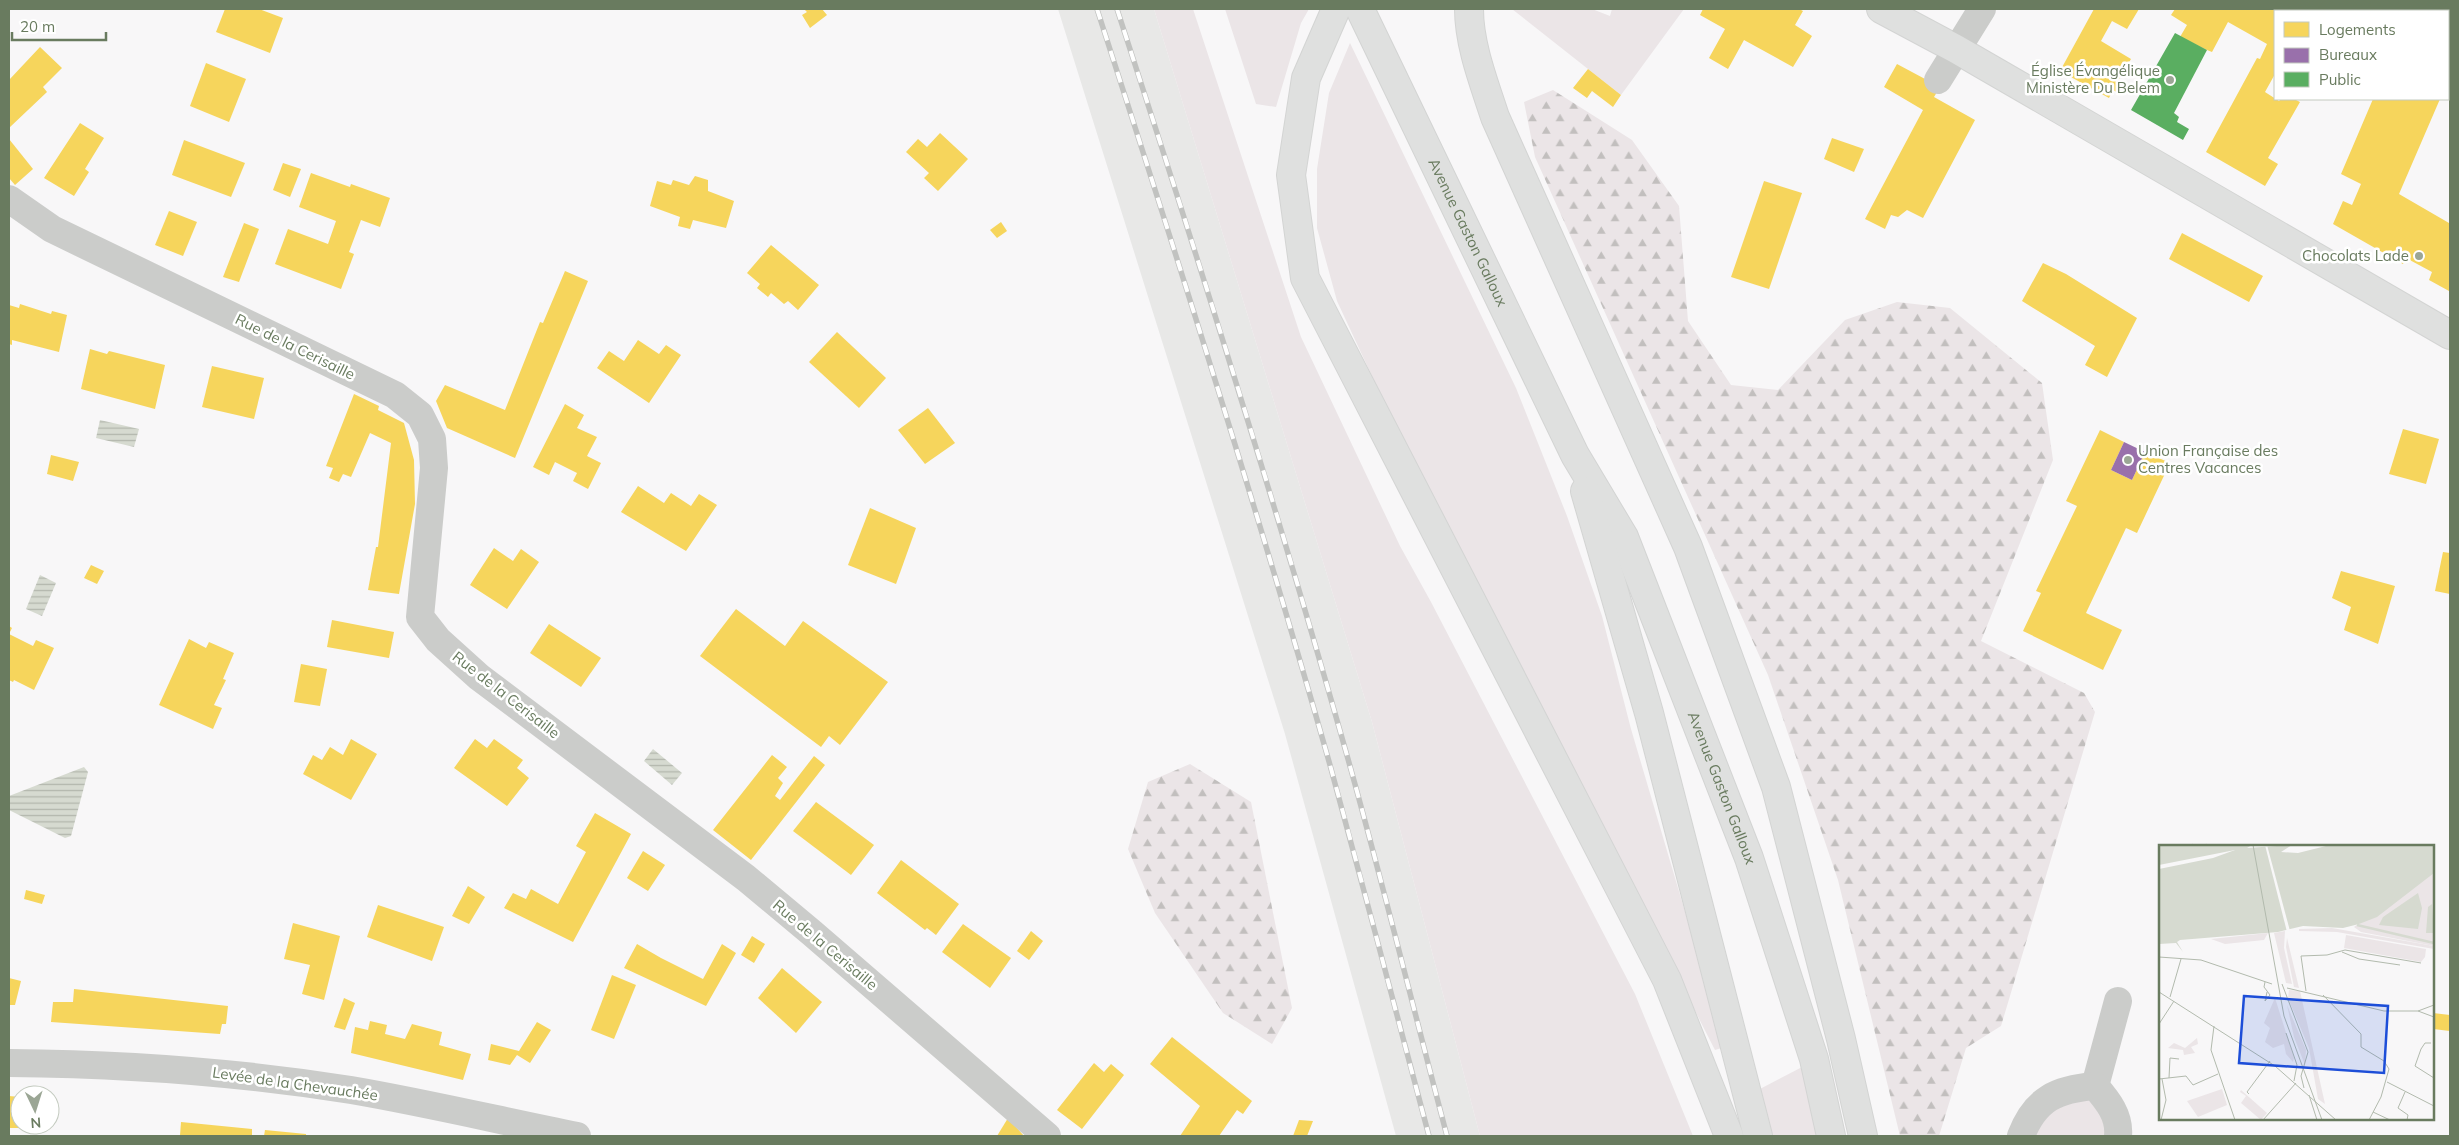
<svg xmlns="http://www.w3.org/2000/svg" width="2459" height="1145" font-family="Mulish,sans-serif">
	<defs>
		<pattern id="forest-firs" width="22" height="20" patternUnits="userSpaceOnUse" patternTransform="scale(1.25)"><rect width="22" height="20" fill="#ebe5e7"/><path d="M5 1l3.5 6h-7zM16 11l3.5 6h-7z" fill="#c2bfbe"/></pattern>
		<pattern id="water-rules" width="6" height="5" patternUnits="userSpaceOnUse" patternTransform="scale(1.25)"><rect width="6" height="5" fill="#d6dad0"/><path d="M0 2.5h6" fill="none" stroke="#b2b6ac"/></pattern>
	</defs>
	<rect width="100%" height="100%" fill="#f8f7f8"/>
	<path fill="#e8e8e7" d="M1058,9H1154L1372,722L1480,1136H1396L1285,734Z"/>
	<g fill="#ebe5e7">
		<path d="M1154,9H1193L1301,337L1400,546L1431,602L1635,994L1693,1136H1480L1372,722Z"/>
		<path d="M1225,9H1309L1301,23L1276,107L1256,104Z"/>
		<path d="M1512,9H1592L1610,16L1612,9H1684L1621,95Z"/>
		<path d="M1350,43L1516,388L1567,516L1602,616L1631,729L1725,1047L1715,1050L1384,402L1337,301L1317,228V169L1329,93Z"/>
		<path d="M1806,1065L1824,1136H1770L1758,1090Z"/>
		<path d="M2091,1099L2100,1107L2107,1136H2031L2057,1102Z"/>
	</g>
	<g fill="url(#forest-firs)">
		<path d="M1553,90L1632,140L1679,206L1688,321L1731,385L1778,390L1845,320L1897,302L1950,308L2042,383L2053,460L1981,641L2084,693L2095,712L2001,1026L1966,1048L1939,1136H1900L1838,880L1768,675L1535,157L1524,102Z"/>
		<path d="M1190,764L1251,802L1292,1008L1272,1044L1223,1013L1155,913L1128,849L1148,782Z"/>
	</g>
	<g fill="url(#water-rules)">
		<path d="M100,420L139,429L134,447L96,438Z"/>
		<path d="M40,575L56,583L42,616L26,609Z"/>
		<path d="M653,749L682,773L672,785L644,761Z"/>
		<path d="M84,767L88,772L71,836L65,838L9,810V796Z"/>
	</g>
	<g fill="#f6d55c">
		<path d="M225,9H259L283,18L270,53L216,32Z"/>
		<path d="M804,9H822L827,15L810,28L802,15L807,12Z"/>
		<path d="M1703,9H1799L1803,11L1795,25L1812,36L1793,67L1744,40L1728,69L1709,58L1725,29L1700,15Z"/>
		<path d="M2094,9H2139L2127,29L2112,21L2101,41L2131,59L2118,81L2127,86L2122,95L2113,90L2109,98L2060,71Z"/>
		<path d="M2175,9H2313L2311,11H2275V74L2265,92L2279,101L2281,99H2294L2300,102L2268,158L2278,164L2265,186L2206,152L2257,58L2260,59L2267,44L2228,22L2212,52L2207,50L2180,37L2187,25L2171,15Z"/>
		<path d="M40,47L62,68L43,87L47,92L9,128V80Z"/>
		<path d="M206,63L246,79L229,122L190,106Z"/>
		<path d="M1897,64L1940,87L1934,97L1975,120L1923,218L1907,210L1898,217L1891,215L1885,229L1865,219L1923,110L1884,87Z"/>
		<path d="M1588,69L1621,95L1613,107L1592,91L1587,98L1573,88Z"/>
		<path d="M2373,99H2440L2399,194L2449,223L2450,220L2449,291L2429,280L2432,272L2406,258L2403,264L2333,224L2343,201L2352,205L2361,184L2341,174Z"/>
		<path d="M80,123L104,138L85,169L89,172L74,196L44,178Z"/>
		<path d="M940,133L968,159L938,191L924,178L929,173L906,152L918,139L927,147Z"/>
		<path d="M1832,138L1864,149L1854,172L1824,159Z"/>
		<path d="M9,139L33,169L15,185L9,178Z"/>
		<path d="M184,140L245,163L231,197L172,175Z"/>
		<path d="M283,163L301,169L290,197L273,190Z"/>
		<path d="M311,173L350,187L351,184L390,198L380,227L361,220L349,252L354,254L341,289L275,264L288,229L328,244L336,221L299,207Z"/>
		<path d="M695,176L708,180V191L734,201L726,228L693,220L690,229L678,226L680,217L650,206L657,181L671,185L673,180L689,185Z"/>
		<path d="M1764,181L1802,193L1769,289L1731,277Z"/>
		<path d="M169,211L197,222L183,256L155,245Z"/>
		<path d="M1001,222L1007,231L997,238L990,230Z"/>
		<path d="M244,223L259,229L239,282L223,277Z"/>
		<path d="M2182,233L2263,276L2249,302L2169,259Z"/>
		<path d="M771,245L819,285L798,310L788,301L784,304L771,293L768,297L757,288L760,284L747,273Z"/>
		<path d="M2043,263L2066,274L2137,318L2107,377L2085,365L2095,346L2022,301Z"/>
		<path d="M565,271L588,281L515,458L447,428L436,401L445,385L505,410L540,322L543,323Z"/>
		<path d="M20,304L51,314L52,311L67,315L59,352L12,340V345L9,344V305L19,308Z"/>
		<path d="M837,332L886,378L859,408L809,362Z"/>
		<path d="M638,340L659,354L666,345L681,355L649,403L597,368L609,351L624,361Z"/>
		<path d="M90,349L107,354L109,351L165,365L155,409L81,389Z"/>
		<path d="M212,366L264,378L254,419L202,407Z"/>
		<path d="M354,394L379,406L378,410L404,423L414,460L415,504L399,594L368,590L376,547H378L391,443L370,433L351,477L343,474L339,482L329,478L333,468L326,466Z"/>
		<path d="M565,404L584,415L577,428L597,437L587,456L601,463L588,489L573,481L577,473L555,462L549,475L533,467Z"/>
		<path d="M928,408L955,443L925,464L898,430Z"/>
		<path d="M2403,429L2439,439L2426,484L2389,474Z"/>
		<path d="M2100,430L2124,442L2111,470L2132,480L2145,452L2170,463L2137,533L2126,528L2086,613L2122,630L2103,670L2023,631L2041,593L2036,591L2077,506L2066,501Z"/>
		<path d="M51,455L79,462L73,481L47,474Z"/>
		<path d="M638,486L664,503L671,493L691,506L699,494L717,505L686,551L621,512Z"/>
		<path d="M870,508L916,528L896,584L848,565Z"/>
		<path d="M494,548L513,561L521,549L539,562L507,609L470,585Z"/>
		<path d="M2443,552L2450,553V594L2435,591Z"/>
		<path d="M91,565L104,571L97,584L84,578Z"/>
		<path d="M2341,571L2395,586L2378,644L2344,630L2351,607L2332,598Z"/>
		<path d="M736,609L785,646L803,621L888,682L840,745L829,736L821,747L700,656Z"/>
		<path d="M332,620L394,632L389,658L327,647Z"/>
		<path d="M549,624L601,658L581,687L530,653Z"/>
		<path d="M9,626L12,628L9,634L33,646L36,640L54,648L34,690L14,680L13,682L9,680Z"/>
		<path d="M189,639L206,648L209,642L234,653L223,679L226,680L214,705L222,708L213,729L159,705Z"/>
		<path d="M301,664L327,669L320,706L294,702Z"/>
		<path d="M351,739L377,754L351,800L303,774L313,755L322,760L330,747L343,755Z"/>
		<path d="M475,739L487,748L494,739L523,760L517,768L529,778L507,806L454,768Z"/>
		<path d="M772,755L787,767L778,778L783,783L775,796L780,800L814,756L825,765L751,860L713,830Z"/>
		<path d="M816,802L874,845L851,875L793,831Z"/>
		<path d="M595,813L631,834L573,942L504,908L513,893L526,899L531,889L558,904L586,852L576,846Z"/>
		<path d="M643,851L665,865L648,891L627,878Z"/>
		<path d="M901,860L959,904L936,935L927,928L925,930L877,893Z"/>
		<path d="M468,886L485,897L469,924L452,916Z"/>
		<path d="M26,890L45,895L42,904L24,899Z"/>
		<path d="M378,905L444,927L432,961L367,937Z"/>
		<path d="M293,923L340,936L324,1000L302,994L310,965L284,959Z"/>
		<path d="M963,924L1011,958L990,988L942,952Z"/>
		<path d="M1031,931L1043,941L1029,960L1017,951Z"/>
		<path d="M752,936L765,944L754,963L741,955Z"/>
		<path d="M637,944L661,958L703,979L722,944L736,953L706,1006L624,968Z"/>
		<path d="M782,968L822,1002L796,1033L758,998Z"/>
		<path d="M612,975L636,985L614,1039L591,1030Z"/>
		<path d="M9,978L21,981L15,1005H9Z"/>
		<path d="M74,989L228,1006L226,1024H222L220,1034L51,1022L53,1002H73Z"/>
		<path d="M344,998L355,1003L345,1030L334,1027Z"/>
		<path d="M2433,1013L2450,1015V1031L2433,1029Z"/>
		<path d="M370,1021L387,1025L385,1034L405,1039L412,1024L442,1032L439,1045L471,1054L463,1080L351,1053L355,1027L368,1030Z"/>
		<path d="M537,1022L551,1030L530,1063L517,1055L510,1065L488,1060L491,1044L519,1051Z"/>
		<path d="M1172,1037L1252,1101L1243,1114L1237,1110L1219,1136H1180L1200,1106L1150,1064Z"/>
		<path d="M1094,1063L1104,1072L1111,1064L1124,1075L1082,1129L1057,1110Z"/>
		<path d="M9,1096L20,1097V1125H31V1128H9Z"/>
		<path d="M1008,1118L1024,1136H997Z"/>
		<path d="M1299,1120L1313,1121L1307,1136H1293Z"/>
		<path d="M181,1122L252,1129V1136H180Z"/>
		<path d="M265,1130L306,1134V1136H264Z"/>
	</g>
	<path fill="#9970ab" d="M2124,442L2145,452L2132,480L2111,470Z"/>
	<path fill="#5aae61" d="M2175,33L2207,50L2174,113L2179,117L2177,122L2189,129L2183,140L2131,110Z"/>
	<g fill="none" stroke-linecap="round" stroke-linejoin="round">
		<defs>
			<g id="major">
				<path d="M1336,9L1306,78L1291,175L1305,278L1667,980L1729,1136"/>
				<path id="s1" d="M1360,9L1575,455L1624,537L1749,858L1814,1059L1831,1136"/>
				<path d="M1469,9C1469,45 1484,83 1495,117L1688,547L1776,787L1841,1039L1863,1136"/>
				<path d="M1881,9L1956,49L2450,335"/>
				<path d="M1585,491L1649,713L1758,1136"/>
			</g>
		</defs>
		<use href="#major" stroke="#d3d4d3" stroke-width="30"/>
		<g stroke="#cbccca" stroke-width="28">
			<path d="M1938,80L1982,9"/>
			<path d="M9,199L52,229L395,395L420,415L432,439L434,468L420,617L438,640L479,677L746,878L812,933L1047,1136"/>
			<path d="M9,1063C123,1064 238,1072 351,1090C427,1103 502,1121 577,1136"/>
			<path d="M2095,1086L2118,1001"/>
			<path d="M2021,1136C2035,1099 2057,1089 2095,1086C2108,1101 2120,1116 2118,1136"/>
		</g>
		<use href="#major" stroke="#dfe0df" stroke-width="28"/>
		<defs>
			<g id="rail">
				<path d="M1097,9C1178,260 1258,511 1330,765C1364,888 1396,1013 1429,1136"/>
				<path d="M1117,9C1198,258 1277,507 1348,759C1383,884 1414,1011 1447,1136"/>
			</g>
		</defs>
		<use href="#rail" stroke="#c1c2c0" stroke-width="5.5"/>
		<use href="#rail" stroke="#fff" stroke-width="4" stroke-dasharray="11" stroke-linecap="butt"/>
	</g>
	<g fill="#9ba695" stroke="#fff" stroke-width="2">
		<circle cx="2170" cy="80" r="5"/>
		<circle cx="2419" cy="256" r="5"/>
		<circle cx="2128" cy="460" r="5"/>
	</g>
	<g text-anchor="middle" stroke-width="5" stroke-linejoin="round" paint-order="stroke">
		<g font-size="15" fill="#697b5f" stroke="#fff" text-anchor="end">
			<text x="2160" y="76">Église Évangélique<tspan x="2160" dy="17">Ministère Du Belem</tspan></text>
			<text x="2409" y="261">Chocolats Lade</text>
			<text x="2138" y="456" text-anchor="start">Union Française des<tspan x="2138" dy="17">Centres Vacances</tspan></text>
		</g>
		<g font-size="15" fill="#697b5f" stroke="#fff">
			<text dy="5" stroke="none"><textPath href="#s1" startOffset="248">Avenue Gaston Galloux</textPath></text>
			<text transform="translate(295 347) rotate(26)" y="5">Rue de la Cerisaille</text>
			<text transform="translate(506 695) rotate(38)" y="5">Rue de la Cerisaille</text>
			<text dy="5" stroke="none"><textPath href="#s1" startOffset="860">Avenue Gaston Galloux</textPath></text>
			<text transform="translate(825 945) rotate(40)" y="5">Rue de la Cerisaille</text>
			<text transform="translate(295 1084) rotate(8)" y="5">Levée de la Chevauchée</text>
		</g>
	</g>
	<g transform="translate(2159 845)">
		<rect width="275" height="275" fill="#f8f7f8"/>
		<path d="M173,83L275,101V104L178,87L140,86V84ZM187,90L267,104L266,112L262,117L185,103ZM130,145L141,146L166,259L159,254L150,203L129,153ZM128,160L147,205L146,220L135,192ZM38,193L39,199L32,202L36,208L25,210L24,205L9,203L15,198L26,203ZM82,245L108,268L102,275L82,258L87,251L81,247Z" fill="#ebe5e7"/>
		<path d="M126,86L125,103L133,139L127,138L115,88ZM109,88L105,95L66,99L52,94L33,96ZM128,93L140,143L135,142L127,102ZM116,153L135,213L134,217L127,209L125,199L114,203L106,197L111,183L105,178Z" fill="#ebe5e7"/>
		<path d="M63,244L68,260L39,272L28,256Z" fill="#ebe5e7"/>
		<path d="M275,25V101L202,87L195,82Z" fill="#ebe5e7"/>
		<path d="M0,0H93L88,3L133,0L122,7L139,8L171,0H275V28L218,72L200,79L184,83L144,81L119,87L21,95L18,97L24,107L17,98L0,99V24L54,13L76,5L0,20ZM259,48L263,63L259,84L220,80L224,72ZM273,59L275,88H267L269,62Z" fill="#d6dad0"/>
		<path d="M106,0H108L131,86L128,87Z" fill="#f8f7f8"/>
		<path fill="none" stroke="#d6dad0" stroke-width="2.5" d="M0,6L34,0M0,8L48,0M198,80L275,98"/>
		<path fill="none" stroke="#b2baad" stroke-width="1" d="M94,0L125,171L163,275M183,107L200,114L241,120M0,112L42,115L113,139M106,137L105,142L111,150L106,156L108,147M123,139L149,207L142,231L145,243M128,143L225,166H259L275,160M147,146L142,111L168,110L186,105L262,118M0,147L116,221L177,275M164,150L202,189V202L225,216L230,224L222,252L210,275M11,152L22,114M259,166L275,172M0,179L15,156M55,181L52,205L76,275M127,188L138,220L135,236M272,198H266L262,204L256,221L275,233M10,233L11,213L20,214M0,234L27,231L34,240L59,229M228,237L275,261M246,247L239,263L249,270L248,275M90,249L88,247L111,216M150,250L158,275M214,267L231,275M2,275L7,255L3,234M104,275L137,238"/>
		<path fill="#1d4ed8" fill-opacity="0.15" stroke="#1d4ed8" stroke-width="2.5" d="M85,151L229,161L225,228L80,218Z"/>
		<rect width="275" height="275" fill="none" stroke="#697b5f" stroke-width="2.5"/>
	</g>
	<rect width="2459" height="1145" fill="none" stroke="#697b5f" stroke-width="20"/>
	<rect x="2274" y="10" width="175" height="90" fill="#ffffff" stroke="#c3cabf"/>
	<rect x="2284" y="22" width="25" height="15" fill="#f6d55c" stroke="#c3cabf"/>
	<text x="2319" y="35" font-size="15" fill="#697b5f">Logements</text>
	<rect x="2284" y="48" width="25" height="15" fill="#9970ab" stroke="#c3cabf"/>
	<text x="2319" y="60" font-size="15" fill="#697b5f">Bureaux</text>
	<rect x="2284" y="72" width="25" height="15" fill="#5aae61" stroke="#c3cabf"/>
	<text x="2319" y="85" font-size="15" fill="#697b5f">Public</text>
	<g transform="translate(35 1110) rotate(176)"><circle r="24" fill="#ffffff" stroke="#c3cabf"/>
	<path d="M0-4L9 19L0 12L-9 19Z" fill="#9ba695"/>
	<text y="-8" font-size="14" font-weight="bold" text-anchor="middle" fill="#697b5f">N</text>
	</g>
	<path d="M12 32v8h94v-8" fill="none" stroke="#697b5f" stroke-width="2.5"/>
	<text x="20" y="32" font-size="15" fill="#697b5f" stroke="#ffffff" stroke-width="4" paint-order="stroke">20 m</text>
</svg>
